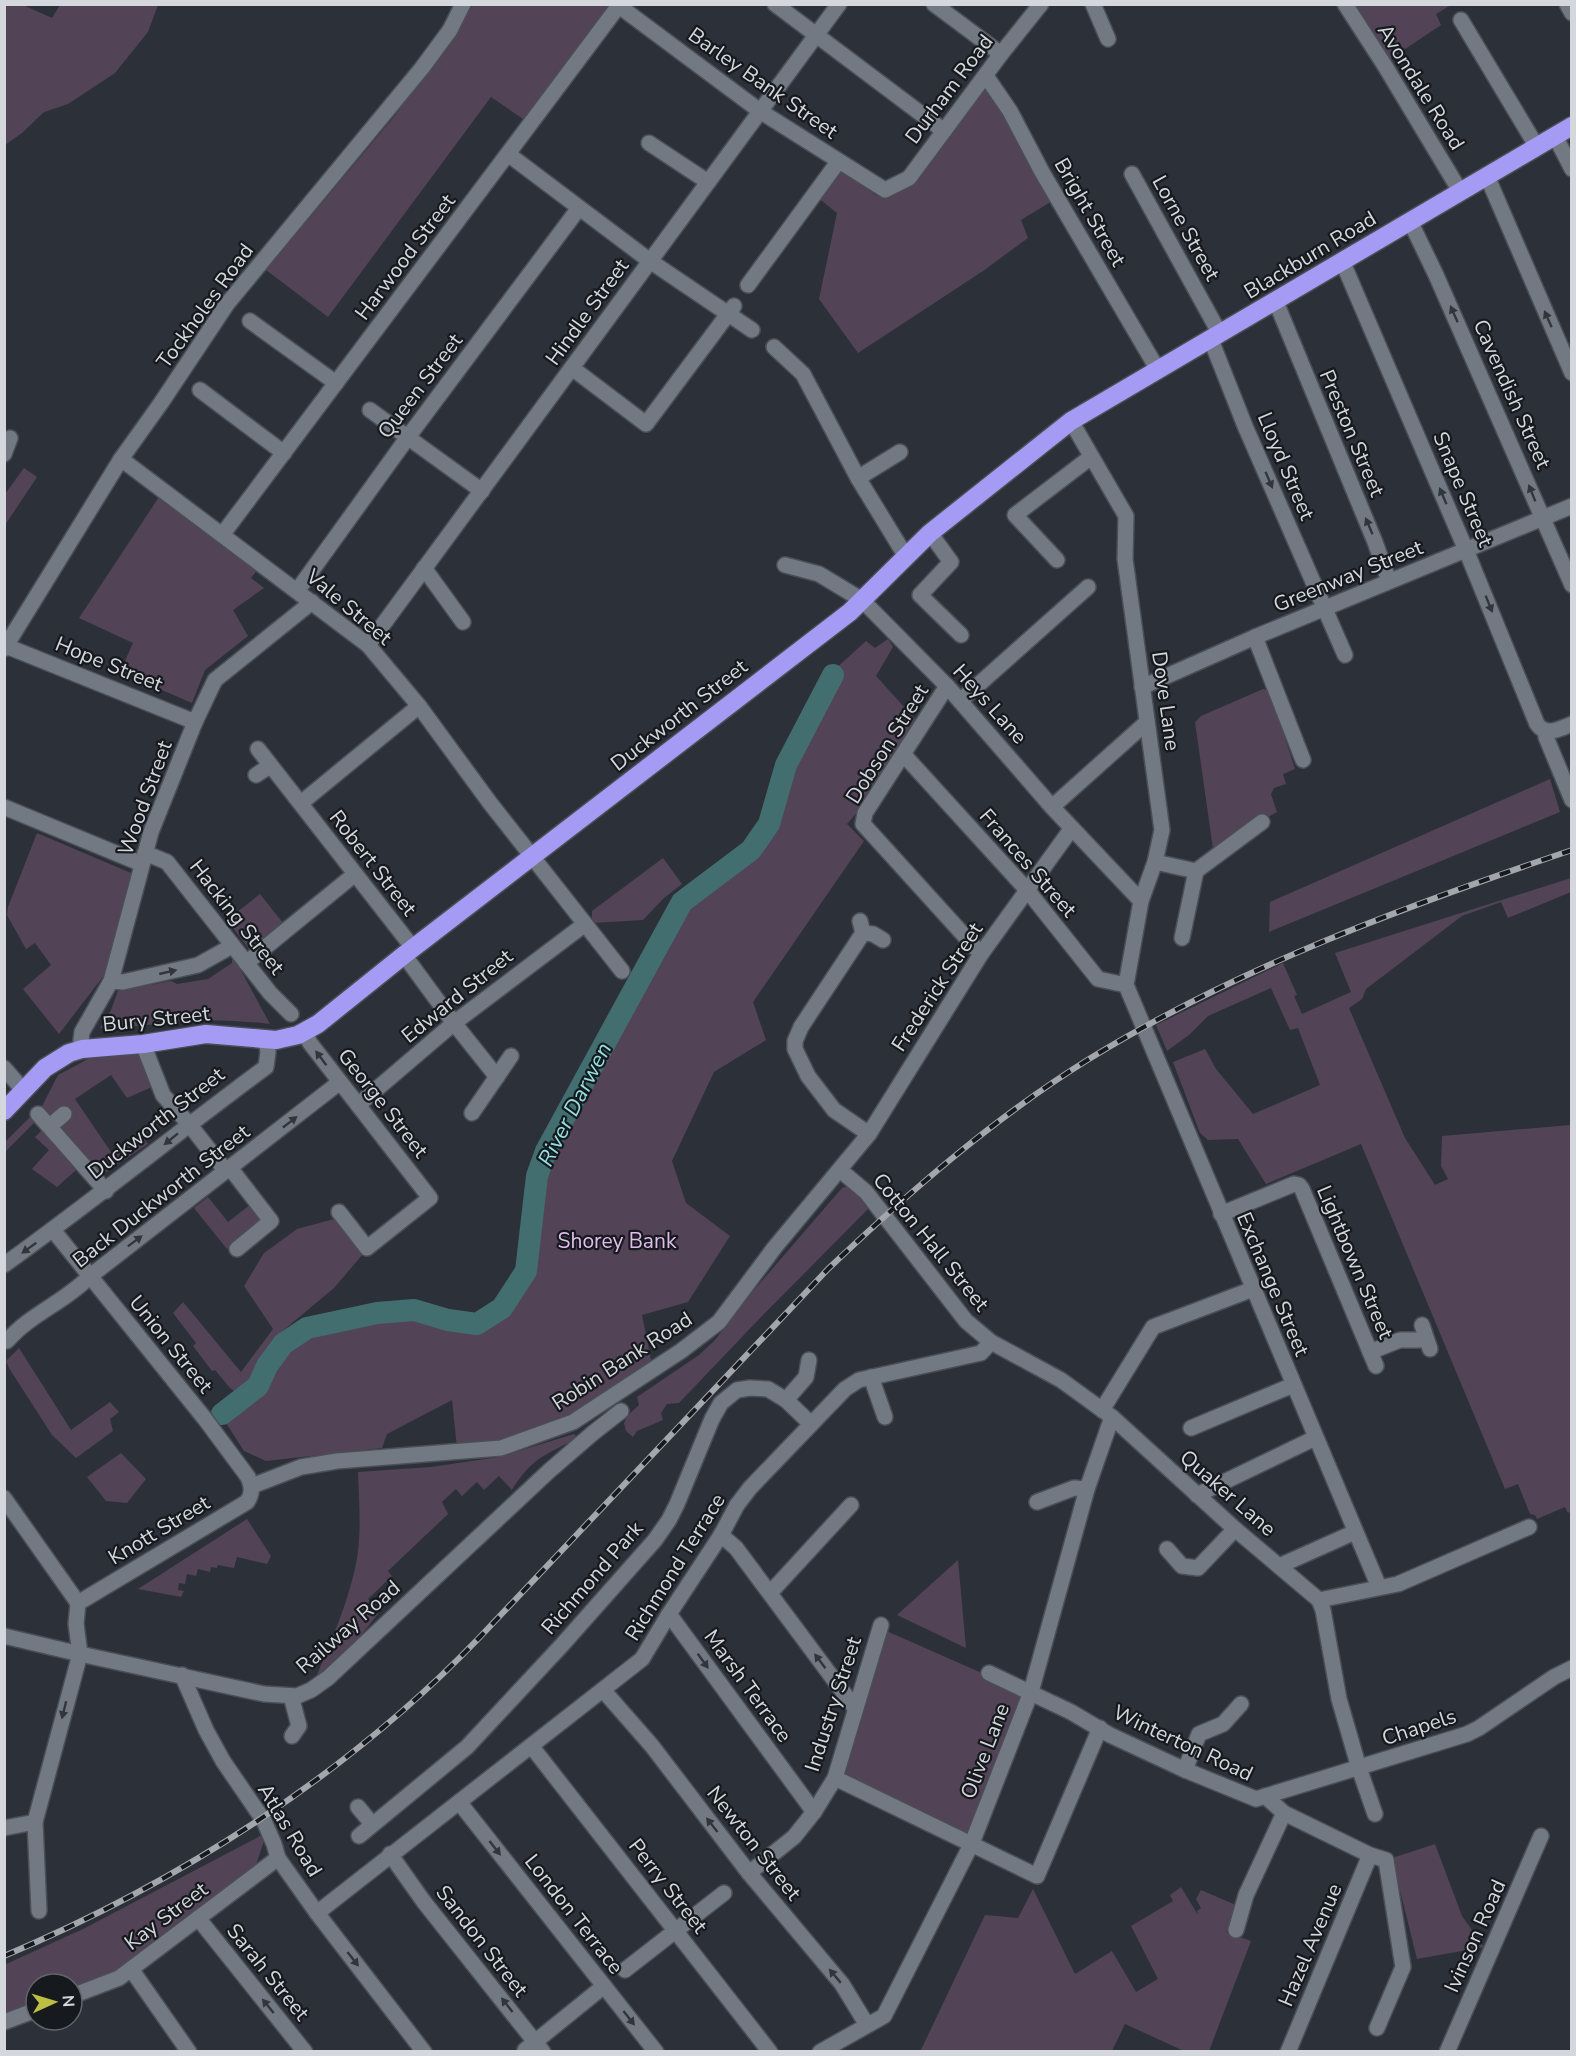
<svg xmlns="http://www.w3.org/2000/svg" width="1576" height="2056" font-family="'Nunito Sans',sans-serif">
	<rect width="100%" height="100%" fill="#2c3139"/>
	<g fill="#524357">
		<path d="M5,4L23,5L52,18L60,5H158L148,32L115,73L68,104L44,112L22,133L5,145Z"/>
		<path d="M473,5H612L526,121L491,97L328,317L266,270L393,118L442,51Z"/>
		<path d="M1356,5H1451L1436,14L1441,25L1390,59Z"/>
		<path d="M986,76L1057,198L1021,220L1028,238L983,271L858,353L819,299L837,213L816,196L839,169L877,196L909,178Z"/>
		<path d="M24,468L37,477L5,525V494Z"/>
		<path d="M161,494L259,568L251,578L264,588L233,610L248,636L205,670L192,703L120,672L133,643L79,618Z"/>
		<path d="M888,639L893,647L876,676L915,719L859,810L847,824L864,841L753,1002L766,1040L714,1072L672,1161L686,1203L730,1236L688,1302L642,1315L652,1365L572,1421L499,1445L457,1448L452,1400L387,1434L382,1448L266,1461L244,1451L224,1420L246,1400L230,1388L215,1370L212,1371L193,1346L196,1343L173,1313L183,1302L241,1372L273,1329L244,1286L264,1253L297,1229L334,1219L363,1254L334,1288L279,1334L290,1347L300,1338L327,1330L395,1316L405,1317L401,1315L418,1316L440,1323L478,1327L504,1311L529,1275L538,1226L543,1174L563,1134L683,905L757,850L770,831L793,763L838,680L833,671L866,641L875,648Z"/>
		<path d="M1263,689L1270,691L1295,769L1283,774L1286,784L1274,788L1271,794L1277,812L1213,849L1195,722L1201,716Z"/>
		<path d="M1550,779L1560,812L1269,932L1270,902Z"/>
		<path d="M37,833L131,873L105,974L59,1034L23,989L51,965L35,943L26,949L7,915L8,907Z"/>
		<path d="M663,858L682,884L664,898L643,920L592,923V911Z"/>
		<path d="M1571,878V892L1508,918L1501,902L1462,916L1366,989L1362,999L1349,1008L1405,1138L1435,1185L1448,1179L1441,1166L1442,1136L1571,1125V1511L1568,1513L1565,1507L1537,1519L1535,1515L1530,1514L1518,1484L1505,1489L1361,1144L1266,1184L1238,1139L1208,1140L1200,1133L1173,1062L1205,1049L1216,1069L1253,1114L1320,1085L1298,1028L1290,1030L1271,988L1208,1016L1189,1035L1167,1051L1156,1025L1283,963L1297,995L1294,996L1302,1014L1351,992L1335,953Z"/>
		<path d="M260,894L283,923L249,949L227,920Z"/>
		<path d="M232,954L270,1024C243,1021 216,1019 189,1021C159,1022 130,1029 100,1028L111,1010L118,991L171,981L177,984L208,979L232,963Z"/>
		<path d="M131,1052H147L159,1084L127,1098L111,1075L75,1099L113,1155L142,1136L148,1144L96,1179L38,1114L58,1075L88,1059Z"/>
		<path d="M31,1116L34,1123L5,1152V1142Z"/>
		<path d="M42,1130L76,1170L57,1187L32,1169L49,1150L35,1137Z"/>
		<path d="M850,1185L872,1205L761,1317L679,1403L667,1404L661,1413L663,1420L637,1431L633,1437L626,1431L624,1423L628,1415L639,1405L637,1397L699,1355L715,1340L754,1290L842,1188Z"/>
		<path d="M208,1197L228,1222L251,1204L263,1220L227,1249L194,1208Z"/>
		<path d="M19,1348L71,1430L110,1402L119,1412L110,1419L113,1431L76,1458L52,1435L9,1368L6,1361Z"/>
		<path d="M574,1434L578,1438C547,1454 531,1458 512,1490L499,1476L484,1490L477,1482L462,1496L456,1489L442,1502L448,1514L388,1571L392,1576L368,1599L378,1614L349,1650L321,1677H316C331,1641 348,1603 356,1564C362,1535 359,1502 358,1472L431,1467L499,1457Z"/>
		<path d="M121,1453L146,1479L127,1503L106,1501L87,1477Z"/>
		<path d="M247,1519L271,1556L267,1564L237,1557L234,1568L218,1565L217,1568L211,1567L210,1572L198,1569L196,1576L187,1574L185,1584L179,1583L178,1590L184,1591L181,1597L138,1589Z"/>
		<path d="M958,1560L966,1648L897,1615Z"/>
		<path d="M882,1629L1027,1693L970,1841L837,1778Z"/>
		<path d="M262,1835L264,1841L256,1865L119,1978L72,1996V1984H36V2010L5,2022L4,1965L83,1929Z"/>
		<path d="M1435,1844L1462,1916L1484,1947L1417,1959L1392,1858Z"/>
		<path d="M1181,1887L1198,1915L1197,1911L1201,1908L1196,1899L1201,1890L1238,1906L1226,1932L1251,1941L1209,2051H1184L1125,2024L1112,2051L920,2052L985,1915L1018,1918L1033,1889L1075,1974L1112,1951L1136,1992L1158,1979L1131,1926L1173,1901L1170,1895Z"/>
	</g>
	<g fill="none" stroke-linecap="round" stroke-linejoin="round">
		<path stroke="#436e70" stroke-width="22" d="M222,1414L258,1386L267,1366L283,1344L307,1328L377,1313L414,1310L448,1320L477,1324L502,1308L526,1271L537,1176L546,1151L682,902L751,850L769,824L786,765L833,675"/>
		<defs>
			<g id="minor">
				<path d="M775,4L944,131"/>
				<path d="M934,4L1001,54"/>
				<path d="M1093,4L1108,39"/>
				<path d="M1345,4L1385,66L1460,191"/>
				<path d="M1567,4L1572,13"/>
				<path d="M619,6L760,111L885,190L909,178L1001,54L1041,4"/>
				<path d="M1461,20L1537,147"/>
				<path d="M986,76L1010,111L1042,172L1158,370"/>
				<path d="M1555,136L1572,169"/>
				<path d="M649,143L708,182"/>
				<path d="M508,154L650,261L752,330"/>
				<path d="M1132,174L1220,334"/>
				<path d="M1487,176L1572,373"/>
				<path d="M1410,221L1436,275L1572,585"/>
				<path d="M1343,263L1466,550L1537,724C1546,737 1559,729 1572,724"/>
				<path d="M748,285L838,162"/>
				<path d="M1276,302L1375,542L1389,581"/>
				<path d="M250,321L336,383"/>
				<path d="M1211,340L1245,426L1345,655"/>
				<path d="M774,347L803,374L858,478L905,555"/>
				<path d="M572,368L646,424L734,306"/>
				<path d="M200,390L284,453"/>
				<path d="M370,410L482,491"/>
				<path d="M1071,421L1126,516L1125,559L1162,830L1155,862L1141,901L1126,985L1379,1587"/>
				<path d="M4,454L10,438"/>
				<path d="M121,459L368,645L419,706L490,803L622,971"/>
				<path d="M858,478L900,452"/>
				<path d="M930,533L951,562L920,595L961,635"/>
				<path d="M222,535L620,4"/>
				<path d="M1057,560L1015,515L1091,457"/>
				<path d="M785,565L819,574L862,600L947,686L1052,807L1141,901"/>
				<path d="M424,568L463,622"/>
				<path d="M297,591L408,437L579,208"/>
				<path d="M1255,637L1303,760"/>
				<path d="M368,645L839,4"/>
				<path d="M6,646L195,722"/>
				<path d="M4,649L121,459L161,403L227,304L422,68L450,30L463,4"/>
				<path d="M947,686L865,813L863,824L981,954"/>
				<path d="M1142,687L1255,637L1572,506"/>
				<path d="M960,701L1088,587"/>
				<path d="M1547,732L1546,737L1572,800"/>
				<path d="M258,749L413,948"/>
				<path d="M904,755L1028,891L1098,979L1126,985"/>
				<path d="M256,775L270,766"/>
				<path d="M301,803L419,706"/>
				<path d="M4,807L142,864"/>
				<path d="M1052,807L1147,722"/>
				<path d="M145,853L167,862L270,993L291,1014"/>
				<path d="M1155,862L1196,871L1262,822"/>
				<path d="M860,921L863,933L801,1027L795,1041V1049L808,1076L834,1110L869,1134"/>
				<path d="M863,933L873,934L883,940"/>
				<path d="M1182,938L1196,871"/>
				<path d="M404,955L454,1023L497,1077"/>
				<path d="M246,963L355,874"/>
				<path d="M111,981L123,982L198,965L232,946"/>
				<path d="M305,1032L310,1043L430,1198L367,1248L339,1212"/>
				<path d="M143,1044L163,1095L189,1124L222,1166L234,1173L271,1221L237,1249"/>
				<path d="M82,1049L81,1040L82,1032L111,981L151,832L195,722L215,680L312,602"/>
				<path d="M4,1068L24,1091"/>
				<path d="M358,1105L454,1023L585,924"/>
				<path d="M472,1113L511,1056"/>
				<path d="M38,1114L106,1191"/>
				<path d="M50,1126L64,1114"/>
				<path d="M840,1170L866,1192L966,1321L991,1342L1061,1380L1112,1417L1235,1529L1319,1600L1323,1610L1339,1699L1359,1768L1375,1814"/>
				<path d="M1221,1214L1294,1184L1299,1185L1302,1189L1376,1366"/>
				<path d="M53,1230L205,1419L248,1477C252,1487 253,1493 247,1502L78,1603"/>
				<path d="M4,1265C93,1201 178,1132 266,1067L268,1052L266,1040"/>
				<path d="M1422,1325L1430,1349"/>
				<path d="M7,1341C30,1314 65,1302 89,1277L340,1082"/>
				<path d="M1370,1352L1400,1340H1420L1425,1337"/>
				<path d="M871,1377L885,1417"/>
				<path d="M786,1400L806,1377L809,1360"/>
				<path d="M1102,1410L1153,1327L1253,1289"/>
				<path d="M1191,1428L1293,1385"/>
				<path d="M252,1486L301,1467L337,1461L501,1448L548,1431L573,1422L681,1351L719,1322L775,1247L869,1134L981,954L1072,828"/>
				<path d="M1197,1495L1315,1438"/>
				<path d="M4,1498L78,1603L76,1624L80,1654L35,1822L39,1911"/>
				<path d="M1037,1502L1074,1488L1087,1489"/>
				<path d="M721,1535L736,1548L855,1708"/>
				<path d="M1167,1549L1182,1566L1198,1568L1235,1529"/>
				<path d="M1279,1566L1355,1532"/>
				<path d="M770,1593L851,1505"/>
				<path d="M1319,1600L1398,1584L1529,1527"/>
				<path d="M669,1614L814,1812"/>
				<path d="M4,1636L80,1654L264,1694L297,1696L311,1690L328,1678L549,1471L593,1433L621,1411"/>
				<path d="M989,1673L1071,1712L1110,1735L1185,1770L1256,1799L1467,1734L1479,1728L1554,1677L1572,1668"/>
				<path d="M182,1675L206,1730L223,1761L264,1821L274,1844L278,1858L317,1913L424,2052"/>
				<path d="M603,1690L652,1746L749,1873L842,1984L867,2025"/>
				<path d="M291,1696L299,1726L292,1736"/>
				<path d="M532,1747L770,2052"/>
				<path d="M1185,1770L1199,1734L1223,1724L1241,1704"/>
				<path d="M835,1778L1037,1876L1100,1728"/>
				<path d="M1265,1796L1284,1813L1370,1855L1386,1860L1403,1967L1377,2028"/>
				<path d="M459,1802L656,2052"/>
				<path d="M358,1807L372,1824"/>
				<path d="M4,1828L35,1822"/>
				<path d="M359,1836L467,1747L562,1645L655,1540L669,1520L677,1504L712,1419L721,1403L737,1390L750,1388L768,1389L786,1400L811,1424"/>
				<path d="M390,1854L424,1902L543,2052"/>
				<path d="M749,1873L794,1837L814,1812L835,1778L881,1625"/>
				<path d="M317,1913L642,1659L669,1614L721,1535L737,1505L750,1488L845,1389L859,1380L981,1353L991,1342"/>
				<path d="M198,1918L305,2052"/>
				<path d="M1236,1930L1246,1895L1284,1813"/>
				<path d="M131,1969L189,2052"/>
				<path d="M625,1970L724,1893"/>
				<path d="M72,1996L119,1978L278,1858"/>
				<path d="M4,2022L36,2010"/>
				<path d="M525,2050L604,1986"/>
				<path d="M820,2052L884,2016L972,1843L1031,1692L1087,1489L1112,1417"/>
				<path d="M1288,2052L1370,1855"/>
				<path d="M1447,2052L1541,1836"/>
			</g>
			<path id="highway" d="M4,1111L45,1068L69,1053L82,1049L143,1044L206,1034L276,1040L298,1035L318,1024L404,955L850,612L930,533L1071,421L1572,126"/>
		</defs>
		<use href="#minor" stroke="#4a4e55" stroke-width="18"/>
		<use href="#highway" stroke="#4a4e55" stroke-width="21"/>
		<use href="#minor" stroke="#737983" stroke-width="15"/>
		<use href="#highway" stroke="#a59bf5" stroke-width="18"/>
		<defs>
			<path id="rail" d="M4,1956C178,1883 347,1775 478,1639L828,1269C909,1192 994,1118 1089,1059C1239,967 1406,906 1572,850"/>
		</defs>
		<use href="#rail" stroke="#a3a7ad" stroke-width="6"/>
		<use href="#rail" stroke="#16191d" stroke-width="4" stroke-dasharray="11" stroke-linecap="butt"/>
	</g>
	<defs><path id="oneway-solid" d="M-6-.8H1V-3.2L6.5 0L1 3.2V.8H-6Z" transform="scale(1.5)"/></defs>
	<g fill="#32363c">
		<use href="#oneway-solid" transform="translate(1454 314) rotate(-114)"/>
		<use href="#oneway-solid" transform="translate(1548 319) rotate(-114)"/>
		<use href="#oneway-solid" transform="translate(1269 480) rotate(67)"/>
		<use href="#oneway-solid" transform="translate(1532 493) rotate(-112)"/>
		<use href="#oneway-solid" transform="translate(1443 496) rotate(-113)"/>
		<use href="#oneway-solid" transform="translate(1369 526) rotate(-113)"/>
		<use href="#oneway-solid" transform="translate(1489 604) rotate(68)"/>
		<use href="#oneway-solid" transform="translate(168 972) rotate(-13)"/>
		<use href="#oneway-solid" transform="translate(321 1058) rotate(-127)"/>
		<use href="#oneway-solid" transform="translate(290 1122) rotate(-38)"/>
		<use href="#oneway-solid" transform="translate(171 1139) rotate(141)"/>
		<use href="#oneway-solid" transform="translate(135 1241) rotate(-37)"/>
		<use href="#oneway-solid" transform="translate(29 1248) rotate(144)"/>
		<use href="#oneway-solid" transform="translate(703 1661) rotate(54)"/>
		<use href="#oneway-solid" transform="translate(820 1661) rotate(-127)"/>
		<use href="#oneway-solid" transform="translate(64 1710) rotate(104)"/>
		<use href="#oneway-solid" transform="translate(712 1825) rotate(-128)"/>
		<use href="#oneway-solid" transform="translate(495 1848) rotate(52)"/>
		<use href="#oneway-solid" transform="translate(353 1959) rotate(52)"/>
		<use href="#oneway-solid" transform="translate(835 1976) rotate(-130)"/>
		<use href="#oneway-solid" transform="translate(507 2005) rotate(-128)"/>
		<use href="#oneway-solid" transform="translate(268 2006) rotate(-129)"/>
		<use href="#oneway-solid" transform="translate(629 2018) rotate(52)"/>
	</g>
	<g text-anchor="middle" stroke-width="4.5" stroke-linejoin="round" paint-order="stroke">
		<g font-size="21" fill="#d4d8dd" stroke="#16191d">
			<text transform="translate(763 83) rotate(35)" y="7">Barley Bank Street</text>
			<text transform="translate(1421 87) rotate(58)" y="7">Avondale Road</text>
			<text transform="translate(949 89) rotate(-53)" y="7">Durham Road</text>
			<text transform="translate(1090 212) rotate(60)" y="7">Bright Street</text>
			<text transform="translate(1186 228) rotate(61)" y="7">Lorne Street</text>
			<text transform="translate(1310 255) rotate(-31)" y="7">Blackburn Road</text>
			<text transform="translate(405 257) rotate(-53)" y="7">Harwood Street</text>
			<text transform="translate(205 306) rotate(-54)" y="7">Tockholes Road</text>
			<text transform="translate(587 312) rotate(-54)" y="7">Hindle Street</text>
			<text transform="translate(420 386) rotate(-53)" y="7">Queen Street</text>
			<text transform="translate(1512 394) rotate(66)" y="7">Cavendish Street</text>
			<text transform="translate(1352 433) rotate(67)" y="7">Preston Street</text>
			<text transform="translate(1286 466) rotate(67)" y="7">Lloyd Street</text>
			<text transform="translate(1463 489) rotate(67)" y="7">Snape Street</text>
			<text transform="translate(1348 576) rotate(-22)" y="7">Greenway Street</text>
			<text transform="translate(349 607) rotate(40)" y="7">Vale Street</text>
			<text transform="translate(109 664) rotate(22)" y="7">Hope Street</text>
			<text transform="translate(1166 701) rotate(82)" y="7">Dove Lane</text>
			<text transform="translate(990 704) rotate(48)" y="7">Heys Lane</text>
			<text transform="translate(679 715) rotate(-38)" y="7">Duckworth Street</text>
			<text transform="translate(887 744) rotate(-58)" y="7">Dobson Street</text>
			<text transform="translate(145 798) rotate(-70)" y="7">Wood Street</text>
			<text transform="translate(373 863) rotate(52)" y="7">Robert Street</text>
			<text transform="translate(1028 863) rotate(49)" y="7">Frances Street</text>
			<text transform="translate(237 917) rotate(52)" y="7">Hacking Street</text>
			<text transform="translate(937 987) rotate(-57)" y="7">Frederick Street</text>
			<text transform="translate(457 996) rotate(-39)" y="7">Edward Street</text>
			<text transform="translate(156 1019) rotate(-6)" y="7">Bury Street</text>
			<text transform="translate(383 1103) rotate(52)" y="7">George Street</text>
			<text transform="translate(156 1123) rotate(-38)" y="7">Duckworth Street</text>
			<text transform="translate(161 1196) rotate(-38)" y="7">Back Duckworth Street</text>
			<text transform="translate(931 1242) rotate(51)" y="7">Cotton Hall Street</text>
			<text transform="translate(1355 1262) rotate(67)" y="7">Lightbown Street</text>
			<text transform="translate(1273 1284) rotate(67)" y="7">Exchange Street</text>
			<text transform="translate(171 1344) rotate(51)" y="7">Union Street</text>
			<text transform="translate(622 1361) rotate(-33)" y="7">Robin Bank Road</text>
			<text transform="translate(1228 1493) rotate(41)" y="7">Quaker Lane</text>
			<text transform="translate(159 1530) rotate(-31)" y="7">Knott Street</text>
			<text transform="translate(675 1567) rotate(-58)" y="7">Richmond Terrace</text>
			<text transform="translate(592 1578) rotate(-49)" y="7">Richmond Park</text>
			<text transform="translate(348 1627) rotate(-41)" y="7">Railway Road</text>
			<text transform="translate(748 1686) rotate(54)" y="7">Marsh Terrace</text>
			<text transform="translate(833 1704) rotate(-72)" y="7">Industry Street</text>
			<text transform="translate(1419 1727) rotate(-18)" y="7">Chapels</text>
			<text transform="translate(1183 1743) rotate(25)" y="7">Winterton Road</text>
			<text transform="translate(985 1751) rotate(-69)" y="7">Olive Lane</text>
			<text transform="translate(290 1830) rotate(59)" y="7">Atlas Road</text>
			<text transform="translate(754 1843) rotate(52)" y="7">Newton Street</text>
			<text transform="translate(668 1886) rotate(52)" y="7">Perry Street</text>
			<text transform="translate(574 1914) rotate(52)" y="7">London Terrace</text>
			<text transform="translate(166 1916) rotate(-37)" y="7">Kay Street</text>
			<text transform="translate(1475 1936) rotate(-66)" y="7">Ivinson Road</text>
			<text transform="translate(482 1941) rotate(52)" y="7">Sandon Street</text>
			<text transform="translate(1310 1945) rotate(-67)" y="7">Hazel Avenue</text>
			<text transform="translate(268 1972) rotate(51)" y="7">Sarah Street</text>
		</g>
		<g font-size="21" fill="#e1bced" stroke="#16191d">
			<text x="617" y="1248">Shorey Bank</text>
		</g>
		<g font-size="22" font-style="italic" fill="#92e1e4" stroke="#16191d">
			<text transform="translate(574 1104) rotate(-63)" y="8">River Darwen</text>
		</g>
	</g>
	<rect width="1576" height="2056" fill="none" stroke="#d4d8dd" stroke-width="12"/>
	<g transform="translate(54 2002) rotate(86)"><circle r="28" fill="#16191d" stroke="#62656a" stroke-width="1.5"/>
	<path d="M0-4.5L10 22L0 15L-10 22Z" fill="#bdbf43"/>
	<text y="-9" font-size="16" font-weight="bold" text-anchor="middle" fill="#d4d8dd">N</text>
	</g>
</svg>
